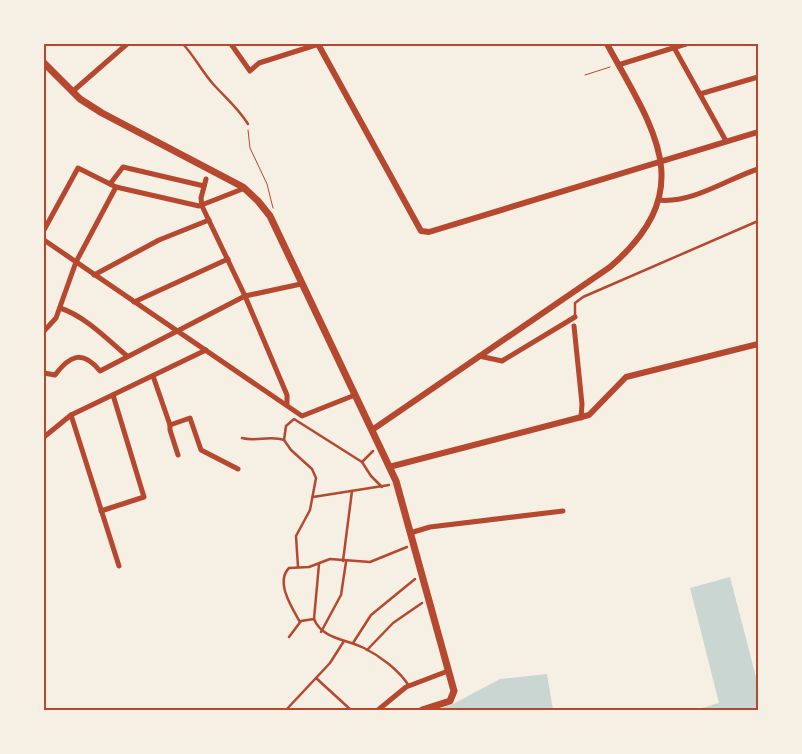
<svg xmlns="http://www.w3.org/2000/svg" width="802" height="754" font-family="'IBM Plex Sans',sans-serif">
	<rect width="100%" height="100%" fill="#f6efe4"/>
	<g fill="#c9d6d2">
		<path d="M730,577L758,685V710H695L719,703L690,588Z"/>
		<path d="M547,674L553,710H435L453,704L500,679Z"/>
	</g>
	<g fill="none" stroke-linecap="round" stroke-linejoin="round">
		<g stroke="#b5482f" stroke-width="1">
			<path d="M585,75L610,67"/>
			<path d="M248,130L250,148L267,184L273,208"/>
		</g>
		<g stroke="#b5482f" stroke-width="2.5">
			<path d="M183,44C195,57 203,73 214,85C226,98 239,109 248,124"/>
			<path d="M575,316V303L583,297L758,221"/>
			<path d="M242,438C256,442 270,435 284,440L286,426L294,419L362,462L373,451"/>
			<path d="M284,440L291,450L312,469L316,478L310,510L296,536L298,567"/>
			<path d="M362,462L371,476L382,487"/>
			<path d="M313,497L389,485"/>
			<path d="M343,561L352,491"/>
			<path d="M314,619L319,564"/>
			<path d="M300,622C292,608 275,582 289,568L309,567L330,559L370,562L407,547"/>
			<path d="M321,632L341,595L346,562"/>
			<path d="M289,637L301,621L314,619C322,639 346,639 364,648C380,656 399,670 409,686"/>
			<path d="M353,643L371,615L415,579"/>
			<path d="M367,650L393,623L422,603"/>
			<path d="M316,678L351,710"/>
			<path d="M286,710L330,663L344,641"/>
		</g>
		<g stroke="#b5482f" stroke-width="5">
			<path d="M231,44L250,71L259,63L319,44"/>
			<path d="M672,44L726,141"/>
			<path d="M618,65L686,44"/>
			<path d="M72,92L127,44"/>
			<path d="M700,94L758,77"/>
			<path d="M206,179L201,198L202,206L245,296L287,395V405"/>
			<path d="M110,184L123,167L204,186"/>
			<path d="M658,200C692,204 727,179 758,169"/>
			<path d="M44,230L78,168L116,187L199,206L245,188"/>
			<path d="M44,240L302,416L355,395"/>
			<path d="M94,275L159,240L209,220"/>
			<path d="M134,302L228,259"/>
			<path d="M60,308C85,316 108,340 127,356"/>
			<path d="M574,326L582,404L581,418"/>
			<path d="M44,331L56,318L76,262L116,187"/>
			<path d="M479,356L502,361L575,317"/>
			<path d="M44,373L55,375C69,356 82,349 100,371L245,296L301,284"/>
			<path d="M153,376L170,425L190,418L201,450L238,469"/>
			<path d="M71,415L119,566"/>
			<path d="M170,425V430L178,455"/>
			<path d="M44,437L71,415L206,350"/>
			<path d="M101,511L144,497L113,395"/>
			<path d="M410,533L430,527L563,511"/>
			<path d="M378,710L406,687L448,671"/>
		</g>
		<g stroke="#b5482f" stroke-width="6">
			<path d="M318,44L421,231L429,232L758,132"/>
			<path d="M372,430L610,267C701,189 653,129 607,44"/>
			<path d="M389,467L589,415L626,377L758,344"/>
		</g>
		<path stroke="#b5482f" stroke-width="7" d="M44,63L80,99L102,113L243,187L258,201L270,216L396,481L454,691L450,701L422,710"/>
	</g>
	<rect width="802" height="754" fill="none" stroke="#f6efe4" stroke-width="90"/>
	<rect x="45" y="45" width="712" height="664" fill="none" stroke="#b5482f" stroke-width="2"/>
</svg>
